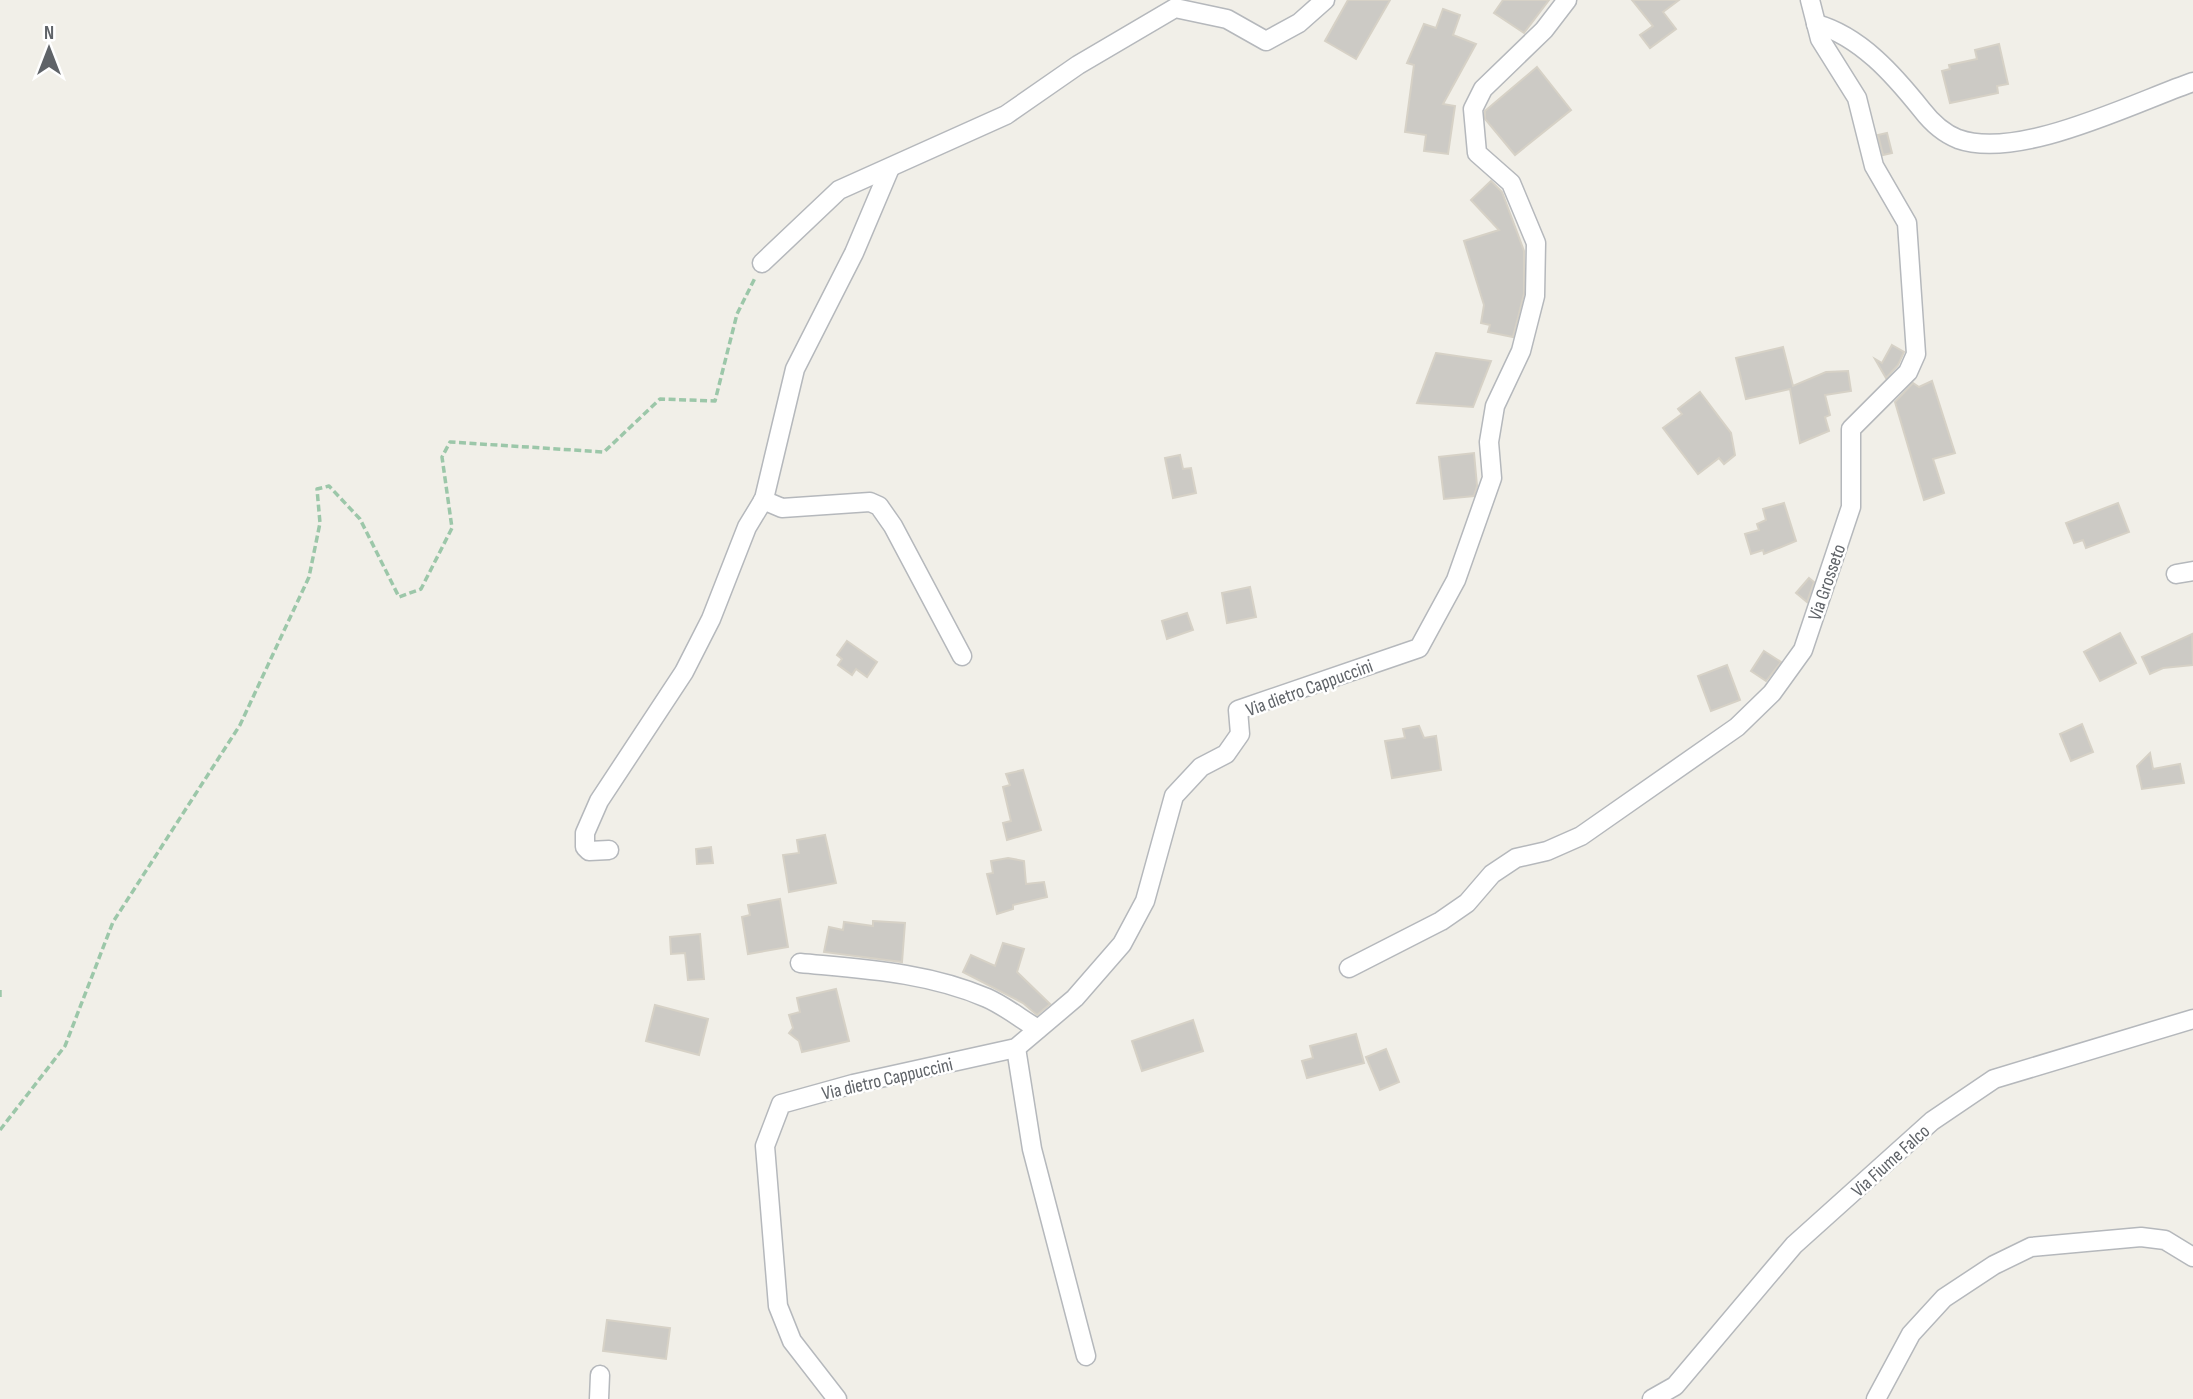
<svg xmlns="http://www.w3.org/2000/svg" width="2193" height="1399" font-family="'Sofia Sans Condensed',sans-serif">
	<rect width="100%" height="100%" fill="#f1efe8"/>
	<g fill="#cccac5" stroke="#d6d1c6" stroke-width="2">
		<path d="M1348,0H1390L1356,59L1325,41Z"/>
		<path d="M1503,0H1549L1524,33L1494,13Z"/>
		<path d="M1632,0H1679L1663,12L1676,29L1650,48L1640,35L1653,26Z"/>
		<path d="M1443,9L1460,15L1453,35L1476,44L1443,104L1455,106L1448,154L1424,151L1426,135L1405,132L1414,65L1407,63L1424,24L1436,28Z"/>
		<path d="M1999,44L2008,84L1997,86L1998,93L1950,103L1942,71L1950,69L1949,65L1977,59L1975,50Z"/>
		<path d="M1537,67L1571,110L1515,155L1485,119V111Z"/>
		<path d="M1887,133L1892,153L1883,155L1878,135Z"/>
		<path d="M1491,181L1502,192L1524,251V294L1513,337L1488,332L1490,325L1481,323L1484,305L1464,241L1499,230L1471,200Z"/>
		<path d="M1892,345L1904,352L1898,365L1886,378L1875,359L1882,363Z"/>
		<path d="M1783,347L1793,386L1826,372L1848,371L1851,391L1825,395L1830,415L1825,417L1829,431L1800,443L1790,389L1746,399L1736,358Z"/>
		<path d="M1436,353L1491,361L1473,407L1417,403Z"/>
		<path d="M1932,381L1955,453L1933,459L1944,493L1924,500L1895,402L1913,383L1919,387Z"/>
		<path d="M1700,392L1731,433L1735,455L1724,464L1719,458L1698,474L1663,428L1682,414L1678,409Z"/>
		<path d="M1474,453L1477,486L1474,496L1444,499L1439,457Z"/>
		<path d="M1180,455L1183,469L1191,468L1196,493L1173,498L1165,458Z"/>
		<path d="M1784,503L1796,541L1764,554L1763,550L1751,554L1745,534L1759,530L1757,524L1766,520L1763,509Z"/>
		<path d="M2118,503L2129,532L2086,548L2083,540L2074,543L2066,523Z"/>
		<path d="M1809,578L1814,582L1807,602L1796,593Z"/>
		<path d="M1250,587L1256,617L1227,623L1222,593Z"/>
		<path d="M1187,613L1193,630L1167,639L1162,621Z"/>
		<path d="M2120,633L2136,663L2100,681L2084,652Z"/>
		<path d="M2192,634L2193,665L2163,668L2150,674L2142,657Z"/>
		<path d="M847,641L877,662L867,677L856,669L852,675L838,665L842,659L837,655Z"/>
		<path d="M1764,651L1781,662L1766,681L1751,671Z"/>
		<path d="M1727,665L1740,700L1711,711L1698,676Z"/>
		<path d="M2082,724L2093,752L2071,761L2060,734Z"/>
		<path d="M1419,726L1424,738L1436,736L1441,770L1392,778L1385,741L1405,738L1403,729Z"/>
		<path d="M2150,753L2153,769L2180,764L2184,783L2142,789L2137,766Z"/>
		<path d="M1023,770L1041,830L1007,840L1003,823L1011,821L1003,787L1010,785L1006,774Z"/>
		<path d="M825,835L836,883L789,892L783,855L799,853L797,840Z"/>
		<path d="M711,847L713,863L697,864L696,849Z"/>
		<path d="M1008,858L1024,861L1026,884L1044,882L1047,897L1013,905V909L997,914L987,874L993,873L991,861Z"/>
		<path d="M780,899L788,947L748,954L742,917L750,915L748,905Z"/>
		<path d="M873,921L905,923L902,962L824,952L829,927L843,930L844,922L873,926Z"/>
		<path d="M700,934L704,979L688,980L685,953L671,954L670,937Z"/>
		<path d="M1003,943L1024,949L1017,972L1050,1004L1037,1015L1023,1003L963,972L971,955L995,966Z"/>
		<path d="M836,989L849,1041L802,1052L799,1041L789,1033L793,1028L789,1015L800,1012L797,998Z"/>
		<path d="M655,1005L708,1019L699,1055L646,1041Z"/>
		<path d="M1193,1020L1203,1051L1142,1071L1132,1041Z"/>
		<path d="M1356,1034L1364,1063L1307,1078L1302,1061L1313,1058L1310,1046Z"/>
		<path d="M1386,1049L1399,1082L1380,1090L1366,1057Z"/>
		<path d="M607,1320L670,1328L666,1359L603,1351Z"/>
	</g>
	<g fill="none" stroke-linecap="round" stroke-linejoin="round">
		<defs>
			<g id="street">
				<path d="M1816,24C1860,36 1894,75 1922,110C1932,123 1943,133 1958,139C2019,161 2135,102 2193,82"/>
				<path d="M762,263L839,190L1006,115L1078,65L1175,8L1227,19L1266,41L1299,23L1325,0"/>
				<path d="M763,500L782,508L870,502L879,506L893,526L962,656"/>
				<path d="M2176,574L2193,571"/>
				<path d="M609,850L589,851L585,847V833L599,801L684,672L711,619L747,527L764,499L795,369L854,253L890,168"/>
				<path d="M800,963C863,969 927,972 987,998C1005,1006 1021,1019 1038,1029"/>
				<path d="M1349,968L1441,921L1467,903L1492,874L1516,858L1547,851L1581,836L1737,727L1772,693L1803,650L1851,507V429L1908,372L1916,354L1907,223L1874,166L1857,98L1820,39L1810,0"/>
				<path d="M1016,1048L1032,1149L1086,1356"/>
				<path d="M599,1399L600,1375"/>
				<path d="M837,1399L792,1341L778,1306L765,1146L781,1104L853,1084L1016,1048L1075,998L1122,944L1145,901L1174,796L1201,767L1226,754L1240,734L1238,710L1419,648L1456,580L1492,478L1489,442L1495,406L1521,351L1535,296L1536,243L1511,183L1477,153L1473,109L1483,89L1544,30L1567,0"/>
				<path d="M1652,1399L1675,1386L1794,1245L1932,1121L1994,1079L2193,1019"/>
				<path d="M1876,1399L1911,1334L1944,1298L1994,1265L2031,1247L2141,1237L2165,1240L2193,1257"/>
			</g>
		</defs>
		<use href="#street" stroke="#b5b8bc" stroke-width="21"/>
		<g stroke="#9cc7a9" stroke-width="3.5" stroke-dasharray="7 3.5" stroke-linecap="butt">
			<path d="M0,990V999"/>
			<path d="M0,1130L65,1046L113,922L240,725L309,577L320,523L317,489L329,486L360,519L399,597L421,589L452,528L442,457L450,442L604,452L660,399L715,401L737,314L755,278"/>
		</g>
		<use href="#street" stroke="#fff" stroke-width="18"/>
	</g>
	<g text-anchor="middle" stroke-width="5" stroke-linejoin="round" paint-order="stroke">
		<g font-size="19" fill="#5f6368" stroke="#fff">
			<text transform="translate(1826 582) rotate(-71)" y="7">Via Grosseto</text>
			<text transform="translate(1309 687) rotate(-20)" y="7">Via dietro Cappuccini</text>
			<text transform="translate(887 1078) rotate(-13)" y="7">Via dietro Cappuccini</text>
			<text transform="translate(1890 1160) rotate(-42)" y="7">Via Fiume Falco</text>
		</g>
	</g>
	<g transform="translate(49 49)" stroke="#ffffff" stroke-width="5" paint-order="stroke">
	<path d="M0-5L12 26L0 18L-12 26Z" fill="#5f6368"/>
	<text y="-10" font-size="19" font-weight="bold" text-anchor="middle" fill="#5f6368">N</text>
	</g>
</svg>
